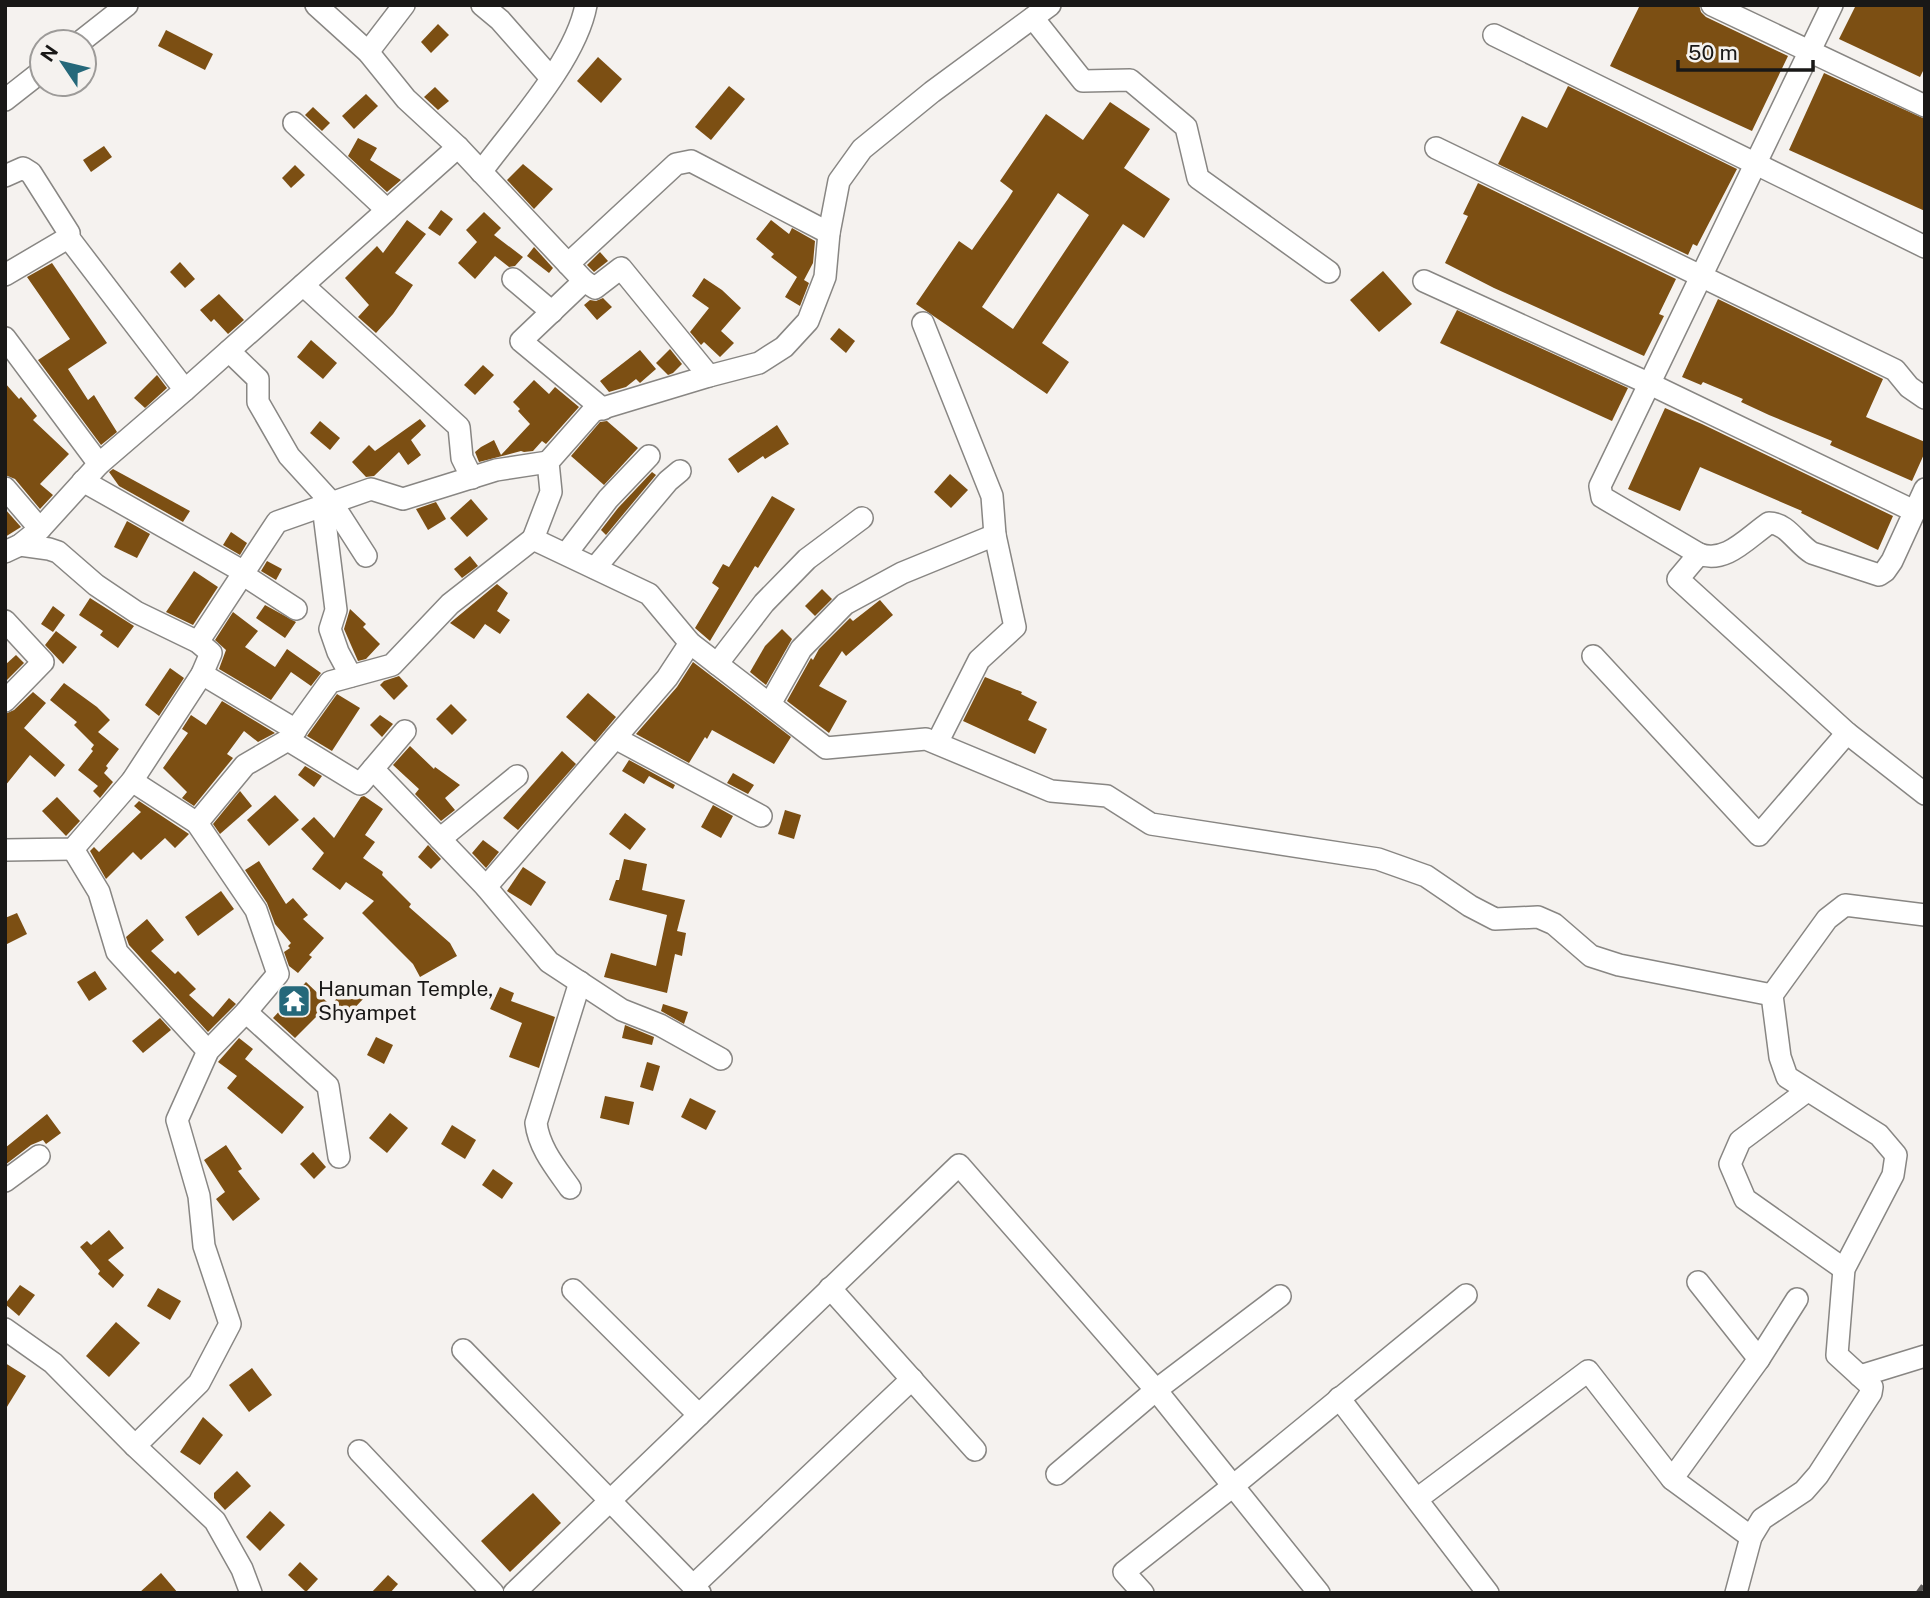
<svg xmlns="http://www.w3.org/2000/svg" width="1930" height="1598" font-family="'Public Sans',sans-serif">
	<rect width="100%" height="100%" fill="#f5f2ef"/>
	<g fill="#7c4f13" fill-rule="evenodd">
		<path d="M1640,5H1699L1701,12L1706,17L1788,56L1752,131L1610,66Z"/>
		<path d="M1856,5H1925V67L1920,77L1839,39Z"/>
		<path d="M438,24L449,35L431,53L421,42Z"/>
		<path d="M166,30L213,54L205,70L158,46Z"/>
		<path d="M598,57L622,79L601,103L577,81Z"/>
		<path d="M1824,73L1925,119V211L1789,150Z"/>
		<path d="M729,86L745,99L711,140L695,127Z"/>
		<path d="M1568,86L1737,169L1697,246L1693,244L1688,255L1498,164L1522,116L1547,128Z"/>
		<path d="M435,87L449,101L438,110L424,97Z"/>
		<path d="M366,94L378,106L354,129L342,116Z"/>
		<path d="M1110,102L1150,129L1124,168L1170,199L1144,238L1123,224L1042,343L1069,362L1047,394L916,304L959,241L972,250L1008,199L1013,191L1000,181L1046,114L1083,140ZM1058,193L1089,215L1013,329L982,307Z"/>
		<path d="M313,107L330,123L322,131L305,115Z"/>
		<path d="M358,138L377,148L370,160L401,180L387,192L348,156Z"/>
		<path d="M104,146L112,157L91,172L83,160Z"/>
		<path d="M523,164L553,189L534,209L507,180Z"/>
		<path d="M295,165L305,175L291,188L282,178Z"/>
		<path d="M1478,183L1676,279L1659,314L1664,316L1644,356L1494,288L1445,263L1468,216L1463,214Z"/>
		<path d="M441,210L453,219L440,236L428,228Z"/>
		<path d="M484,212L501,228L494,235L523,257L515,266L509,267L495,256L475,279L458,263L477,242L466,230Z"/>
		<path d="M407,220L426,234L395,273L413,285L393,314L376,333L358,317L369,305L345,278L377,246L383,253Z"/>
		<path d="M771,220L789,234L792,228L815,241L813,263L804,280L809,283L800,306L785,297L797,277L771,257L774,254L756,239Z"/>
		<path d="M534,247L553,268L549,273L527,256Z"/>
		<path d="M600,252L608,261L594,272L587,265Z"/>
		<path d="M180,262L195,279L185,288L170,272Z"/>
		<path d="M52,263L107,343L68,369L88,400L94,395L117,432L101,445L38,360L70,339L27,277Z"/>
		<path d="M1383,271L1412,304L1379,332L1350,300Z"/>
		<path d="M704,278L722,290L741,308L721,331L734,343L720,357L704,342L701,345L690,332L709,308L692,296Z"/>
		<path d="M219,294L244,320L228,334L214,319L211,322L200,310Z"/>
		<path d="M603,298L612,307L597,320L584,305L590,300L596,301Z"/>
		<path d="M1718,299L1883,379L1866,417L1925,442V452L1912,481L1830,445L1832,441L1769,415L1741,402L1743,399L1703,382L1701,385L1682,377Z"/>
		<path d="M1457,310L1628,388L1612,421L1440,343Z"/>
		<path d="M839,328L855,341L846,353L830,339Z"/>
		<path d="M311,340L337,363L323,379L297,357Z"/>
		<path d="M670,349L682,364L673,373L668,375L656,363Z"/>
		<path d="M640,350L656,369L640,383L636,379L626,387L609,392L600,381Z"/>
		<path d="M483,365L494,375L475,395L464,385Z"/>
		<path d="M157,375L167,388L145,408L134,398Z"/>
		<path d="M534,380L549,394L555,387L579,407L546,444L542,441L533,451L524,452L521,451L479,462L475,452L481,447L494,440L501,455L530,424L518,411L520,409L513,402Z"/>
		<path d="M5,383L19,399L21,397L37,416L33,420L69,454L40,484L53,495L40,509L15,479L5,475Z"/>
		<path d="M1665,408L1702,424L1893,516L1878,550L1801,513L1802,511L1700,467L1680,511L1628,489Z"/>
		<path d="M420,419L426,426L411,440L421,455L408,465L399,452L374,476L366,477L352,462L369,445L375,451Z"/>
		<path d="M320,421L340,438L330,450L310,433Z"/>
		<path d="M607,421L638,448L604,485L571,456L600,422Z"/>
		<path d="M777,425L789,444L765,459L763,456L738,473L728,459Z"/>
		<path d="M113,469L190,511L183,522L119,486L109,472Z"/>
		<path d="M652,472L656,475L606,535L601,530L618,508Z"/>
		<path d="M950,474L968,490L951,508L934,492Z"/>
		<path d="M772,496L795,509L758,568L755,566L710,641L695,628L719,588L712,583L723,564L729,567Z"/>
		<path d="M471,499L488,519L467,537L450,518Z"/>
		<path d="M436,502L446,519L428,530L416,509Z"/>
		<path d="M5,509L21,527L5,537Z"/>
		<path d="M127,521L150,534L137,558L114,547Z"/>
		<path d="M231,532L247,543L240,555L223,545Z"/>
		<path d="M470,556L478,566L462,578L454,569Z"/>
		<path d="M267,561L282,569L276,580L261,571Z"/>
		<path d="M194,571L218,587L193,625L166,612Z"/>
		<path d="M497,584L508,593L497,611L510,620L500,634L485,624L474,639L450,623Z"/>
		<path d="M822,589L832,599L815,616L805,606Z"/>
		<path d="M90,598L134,626L118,648L100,635L103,631L79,615Z"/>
		<path d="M880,600L893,615L846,656L842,651L819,686L847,701L829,733L787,701L811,658L813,660L819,649L850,618L853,621Z"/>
		<path d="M265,605L296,622L285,638L256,618Z"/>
		<path d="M53,606L65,615L53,632L41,624Z"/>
		<path d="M350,609L366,624L363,627L380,644L366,659L358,661L344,629Z"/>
		<path d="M233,612L258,631L245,647L275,667L287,649L321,673L311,686L291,672L271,700L219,669L226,650L215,640Z"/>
		<path d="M782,629L792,639L766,685L750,672L765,646Z"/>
		<path d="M56,631L77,647L63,664L45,645Z"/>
		<path d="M16,655L24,663L5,682V665Z"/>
		<path d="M693,662L791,737L774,764L712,730L707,739L705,737L689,763L636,734L677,687Z"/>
		<path d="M170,668L184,678L159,716L145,705Z"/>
		<path d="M399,676L408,686L394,700L380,685L384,681Z"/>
		<path d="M985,677L1022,692L1021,694L1037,702L1028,720L1047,729L1035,754L963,721Z"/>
		<path d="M64,683L97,707L110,720L98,732L119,749L106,766L108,768L104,773L113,782L100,798L93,791L98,786L78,770L93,751L91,749L94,745L74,725L77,722L50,700Z"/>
		<path d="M33,692L46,703L24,728L65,765L55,777L30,755L5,786V714L14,710Z"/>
		<path d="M588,693L616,717L595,742L566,717Z"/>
		<path d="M337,694L360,708L332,751L307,736Z"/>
		<path d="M222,701L275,733L258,742L244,731L227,754L233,758L194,806L182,798L187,792L163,768L188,733L182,729L191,715L206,725Z"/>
		<path d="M451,704L467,720L452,735L436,719Z"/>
		<path d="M380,715L393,724L382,737L370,725Z"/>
		<path d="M410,746L434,769L435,767L460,785L445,798L455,810L441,821L415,794L419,789L393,765Z"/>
		<path d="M562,751L576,764L518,830L503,818Z"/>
		<path d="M629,760L675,785L673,789L649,776L644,784L622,771Z"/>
		<path d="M305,766L322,776L314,787L298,775Z"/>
		<path d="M733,773L754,785L748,794L727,783Z"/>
		<path d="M240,791L252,806L220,834L213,824Z"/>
		<path d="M275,795L299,820L269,846L247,820Z"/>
		<path d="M364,796L383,809L365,835L375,842L363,858L383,872L382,875L411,904L409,907L450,943L457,956L420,977L413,964L362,913L374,901L346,882L340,890L312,869L324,853L301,829L314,817L334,838L361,797Z"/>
		<path d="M57,797L80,821L66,836L42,811Z"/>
		<path d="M139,801L189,834L175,848L165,838L141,860L133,852L106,879L90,851L94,847L99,852L141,812L134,806Z"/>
		<path d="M713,805L733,816L721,838L701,827Z"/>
		<path d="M785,810L801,815L794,839L778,834Z"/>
		<path d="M625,813L646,829L630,850L609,834Z"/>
		<path d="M483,840L499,852L486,868L472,853Z"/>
		<path d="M428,845L441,859L431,869L418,857Z"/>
		<path d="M624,859L647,864L642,890L685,900L677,931L686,933L682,956L675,954L667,993L604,977L611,953L656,966L667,915L609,900L616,880H619Z"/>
		<path d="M259,861L286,904L293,898L308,915L303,919L324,938L309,955L312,957L298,973L289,966L284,952L290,948L288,946L291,943L275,924L267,903L245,870Z"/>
		<path d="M523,867L546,882L531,906L507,891Z"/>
		<path d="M221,891L234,909L198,936L185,917Z"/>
		<path d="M17,913L27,934L5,945V918Z"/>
		<path d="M147,919L164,940L151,951L175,974L178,971L196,989L189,995L213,1017L229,998L236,1004L208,1032L129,945L126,937Z"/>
		<path d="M95,971L107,989L89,1001L77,982Z"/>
		<path d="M306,982L329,1004L295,1038L273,1018Z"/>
		<path d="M349,984L364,998L346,1017L332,1004Z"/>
		<path d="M500,987L514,993L511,1001L555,1017L539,1068L509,1057L522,1023L490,1009Z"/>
		<path d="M663,1004L688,1012L684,1024L661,1011Z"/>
		<path d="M160,1018L171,1030L143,1053L132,1041Z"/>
		<path d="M625,1025L654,1037L652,1045L622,1038Z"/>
		<path d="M376,1037L393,1045L384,1064L367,1055Z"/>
		<path d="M239,1038L253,1049L245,1059L304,1107L282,1134L227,1088L237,1076L218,1062Z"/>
		<path d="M647,1062L660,1066L653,1091L640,1087Z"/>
		<path d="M605,1096L634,1102L629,1125L600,1118Z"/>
		<path d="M690,1098L716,1111L706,1130L681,1117Z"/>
		<path d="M390,1113L408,1128L387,1153L369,1138Z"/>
		<path d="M47,1114L61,1133L46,1144L43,1140L31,1145L5,1165V1148Z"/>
		<path d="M452,1125L476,1140L465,1159L441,1144Z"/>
		<path d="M226,1145L242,1169L238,1171L260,1199L233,1221L216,1199L225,1192L204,1160Z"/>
		<path d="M313,1152L326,1167L314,1179L300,1164Z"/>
		<path d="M493,1169L513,1183L502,1199L482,1185Z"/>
		<path d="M109,1230L124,1248L108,1260L124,1275L113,1288L98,1274L100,1271L80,1247L87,1241L91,1245Z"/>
		<path d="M20,1285L35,1295L19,1316L5,1304Z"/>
		<path d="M158,1288L181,1301L170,1320L147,1306Z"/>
		<path d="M116,1322L140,1343L109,1377L86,1356Z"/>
		<path d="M5,1363L26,1376L5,1410Z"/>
		<path d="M252,1368L272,1395L249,1412L229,1385Z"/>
		<path d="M203,1417L223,1435L200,1465L180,1452Z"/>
		<path d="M237,1471L251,1486L225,1510L214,1498V1493Z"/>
		<path d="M533,1493L561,1523L510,1572L481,1541Z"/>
		<path d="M270,1511L285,1525L260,1551L246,1537Z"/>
		<path d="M300,1562L318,1579L306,1592L288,1575Z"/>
		<path d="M161,1573L178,1593H139Z"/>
		<path d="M388,1575L398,1584L390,1593H371Z"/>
	</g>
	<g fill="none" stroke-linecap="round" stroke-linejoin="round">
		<defs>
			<g id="minor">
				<path d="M316,5L368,52L406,99L458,147L584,281L521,341L603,409"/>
				<path d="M482,5L500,20L551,78"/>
				<path d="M1712,5L1925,106"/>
				<path d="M1033,18L1083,81L1130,80L1186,127L1198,178L1329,272"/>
				<path d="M1494,35L1925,247"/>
				<path d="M80,42L127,5"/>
				<path d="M368,52L404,5"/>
				<path d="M5,100L42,71"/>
				<path d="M294,123L387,210"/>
				<path d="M1436,148L1895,370L1909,387L1925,398"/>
				<path d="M481,172C514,127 576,60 586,5"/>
				<path d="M5,176L23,168L31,173L69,233L66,239L5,275"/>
				<path d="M68,237L185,390"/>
				<path d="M568,264L676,164L691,161L829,233"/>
				<path d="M513,279L552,312"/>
				<path d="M584,281L595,288L621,268L709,376"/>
				<path d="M1424,281L1650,384L1914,511"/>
				<path d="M303,285L459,427L462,458L472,478"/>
				<path d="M923,323L992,496L995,535L1015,627L979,660L937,743"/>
				<path d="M5,338L99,464"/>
				<path d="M229,351L258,379V402L289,456L332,503L366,556"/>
				<path d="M83,481L244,572"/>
				<path d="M5,488L40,529"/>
				<path d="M1925,489L1892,561L1885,571L1879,575L1812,553C1797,544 1787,523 1769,523C1747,538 1726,564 1699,554L1678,579L1847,733L1925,794"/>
				<path d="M323,506L336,610L330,629L338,652L351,676"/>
				<path d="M533,539L551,492L548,462L593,411L709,376L759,363L784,347L808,321L825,277L829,233L839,181L862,149L932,92L1050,5"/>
				<path d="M5,552L20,545L40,529L99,464L185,390L458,147"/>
				<path d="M566,554L608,499L649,456"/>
				<path d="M1699,554L1602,497L1600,486L1832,5"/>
				<path d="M595,568L668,481L680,471"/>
				<path d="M242,574L296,609"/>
				<path d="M5,621L43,662L5,701"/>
				<path d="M198,642L277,522L371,489L403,499L496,470L548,462"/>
				<path d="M1593,656L1759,835L1847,733"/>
				<path d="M717,664L764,603L807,559L862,518"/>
				<path d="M202,674L296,730"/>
				<path d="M770,704L801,649L845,604L902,573L995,535"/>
				<path d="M615,738L761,816"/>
				<path d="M288,740L360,784L405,731"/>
				<path d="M373,769L486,887L549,962L622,1010L660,1025L721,1059"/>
				<path d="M132,781L197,823L256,910L278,974L246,1012L208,1051L177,1120L199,1196L204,1246L230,1324L199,1383L135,1446"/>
				<path d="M197,823L245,765L288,740L330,682L392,665L450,604L533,539L649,594L690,643L826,748L926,739L1051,791L1107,796L1151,824L1378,859L1426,876L1470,906L1495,919L1538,917L1554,924L1591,956L1619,965L1772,995"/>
				<path d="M440,839L517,776"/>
				<path d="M73,849L99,892L117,952L208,1051"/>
				<path d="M5,850L73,849L132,781L202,674L211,653L198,642L136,612L96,585L58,552L49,549L20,545"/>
				<path d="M486,887L667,678L690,643"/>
				<path d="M246,1012L328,1086L339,1157"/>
				<path d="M1807,1091L1740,1141L1730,1164L1745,1199L1844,1269"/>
				<path d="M5,1181L39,1156"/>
				<path d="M570,1188C556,1168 539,1148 536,1123L580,982"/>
				<path d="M830,1288L975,1450"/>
				<path d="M573,1290L699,1415"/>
				<path d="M5,1329L53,1363L135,1446L215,1521L242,1569L251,1593"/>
				<path d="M463,1350L700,1593"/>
				<path d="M1759,1359L1797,1299"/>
				<path d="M1860,1376L1925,1356"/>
				<path d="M1339,1398L1488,1593"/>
				<path d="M359,1451L493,1593"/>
				<path d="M1057,1474L1156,1390L1280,1296"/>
				<path d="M1672,1479L1751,1537"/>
				<path d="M1417,1499L1588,1371L1672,1479L1759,1359L1698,1282"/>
				<path d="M693,1586L912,1379"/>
				<path d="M514,1593L959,1165L1156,1390L1319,1593"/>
				<path d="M1143,1593L1124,1572L1233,1486L1466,1295"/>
				<path d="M1736,1593L1751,1537L1762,1519L1804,1491L1818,1475L1871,1393L1872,1387L1837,1355L1844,1269L1893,1175L1896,1155L1879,1135L1787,1077L1780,1057L1772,995L1827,919L1845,905L1925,915"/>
			</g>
		</defs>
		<use href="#minor" stroke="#888683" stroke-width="24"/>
		<use href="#minor" stroke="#fff" stroke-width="21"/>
		<path stroke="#615f5d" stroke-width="5" stroke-dasharray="9 9" stroke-linecap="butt" d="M1918,1593L1925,1583"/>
	</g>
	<defs>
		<symbol id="temple-square" viewBox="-11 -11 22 22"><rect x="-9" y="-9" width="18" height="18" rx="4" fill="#25687a" stroke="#f5f2ef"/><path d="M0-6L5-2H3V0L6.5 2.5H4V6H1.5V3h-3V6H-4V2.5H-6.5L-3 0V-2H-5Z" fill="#fff"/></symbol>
	</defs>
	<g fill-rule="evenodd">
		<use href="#temple-square" x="275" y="982" width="38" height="38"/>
	</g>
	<g text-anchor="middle" stroke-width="7" stroke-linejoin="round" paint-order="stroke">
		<g font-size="21" fill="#191817" stroke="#f5f2ef" text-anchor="start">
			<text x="318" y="996">Hanuman Temple,<tspan x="318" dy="24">Shyampet</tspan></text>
		</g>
	</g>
	<rect width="1930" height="1598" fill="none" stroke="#191817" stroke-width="14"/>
	<g transform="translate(63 63) rotate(305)"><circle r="33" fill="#f5f2ef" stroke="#9d9b99" stroke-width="2"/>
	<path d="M0-5L12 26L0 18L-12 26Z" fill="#25687a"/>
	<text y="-10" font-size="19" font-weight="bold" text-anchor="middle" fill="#191817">N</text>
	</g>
	<path d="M1678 60v10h135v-10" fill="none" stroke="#191817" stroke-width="3.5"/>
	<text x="1688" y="60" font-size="21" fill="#191817" stroke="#f5f2ef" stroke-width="5" paint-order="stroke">50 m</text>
</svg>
